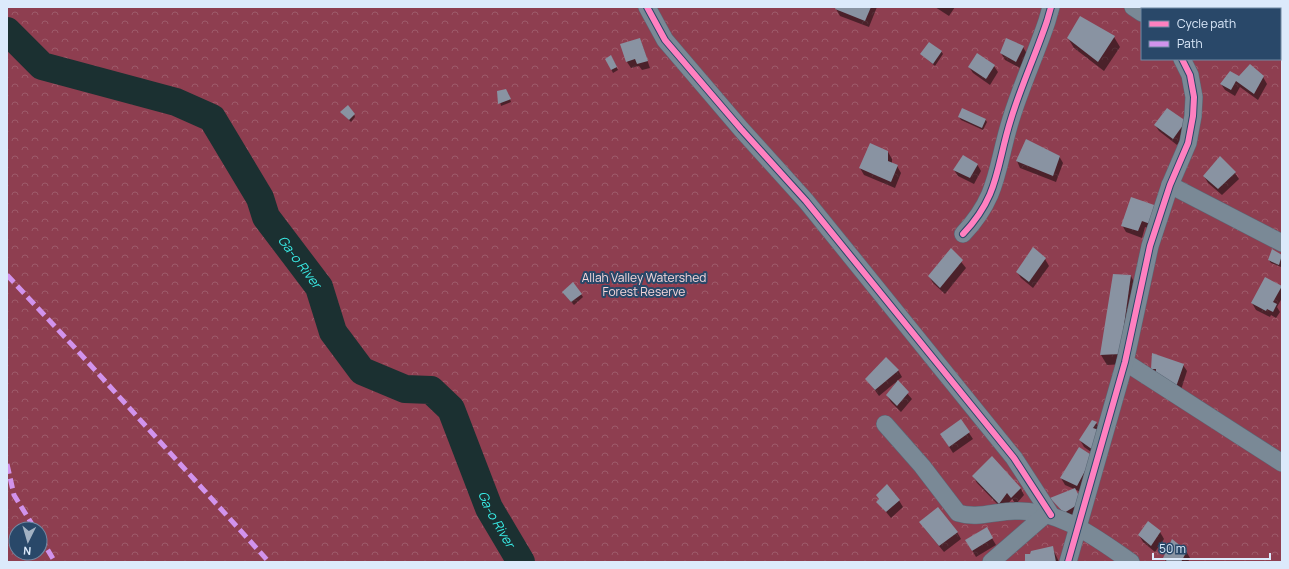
<svg xmlns="http://www.w3.org/2000/svg" width="1289" height="569" font-family="Manrope,sans-serif">
	<defs>
		<pattern id="park-crowns" width="20" height="18" patternUnits="userSpaceOnUse"><rect width="20" height="18" fill="#8e3e50"/><path d="M2 6a3 3 0 1 1 6 0M12 15a3 3 0 1 1 6 0" fill="none" stroke="#9d5a6a"/></pattern>
	</defs>
	<rect width="100%" height="100%" fill="#38495a"/>
	<path fill="url(#park-crowns)" fill-rule="evenodd" d="M7,7H1282V562H7ZM1142,9H1280V59H1142ZM16,529H40V553H16Z"/>
	<g fill="#0007">
		<path d="M837,7H877L869,27L840,16L836,9Z"/>
		<path d="M935,7H955L949,16Z"/>
		<path d="M1170,7H1192V8L1173,9Z"/>
		<path d="M1114,37L1120,47L1104,71L1074,48L1068,38Z"/>
		<path d="M640,39L650,68L642,70L639,66L631,68L627,62Z"/>
		<path d="M1023,47L1027,54L1020,68L1005,60L1001,53Z"/>
		<path d="M941,51L943,54L935,66L921,54Z"/>
		<path d="M611,56L618,70L613,73L606,59Z"/>
		<path d="M994,66L998,72L990,85L973,73L969,67Z"/>
		<path d="M1240,77H1263L1267,84L1258,100L1240,87L1235,96L1225,90L1221,84Z"/>
		<path d="M498,92L508,93L511,102L501,106Z"/>
		<path d="M341,112L354,114L355,117L351,122Z"/>
		<path d="M959,117L985,119L987,122L983,130L961,120Z"/>
		<path d="M1185,122L1189,129L1177,145L1159,131L1155,125Z"/>
		<path d="M1026,141L1059,156L1063,163L1056,182L1020,168L1017,161Z"/>
		<path d="M888,152L892,159V164L897,166L901,173L895,188L864,175L860,168Z"/>
		<path d="M977,164L981,171L974,184L958,176L954,170Z"/>
		<path d="M1235,173L1239,179L1222,195L1208,183L1204,176Z"/>
		<path d="M1163,214L1157,231L1145,227L1142,238L1126,232L1122,225Z"/>
		<path d="M951,249L966,268L945,294L933,283L929,276Z"/>
		<path d="M1272,251L1282,256L1281,267L1271,263L1269,260Z"/>
		<path d="M1045,259L1049,266L1033,288L1021,278L1017,272Z"/>
		<path d="M1114,275L1131,276L1136,286L1125,364L1107,365L1101,355Z"/>
		<path d="M1281,286L1282,298L1277,307L1280,312L1276,318L1271,315L1270,317L1256,310L1252,303Z"/>
		<path d="M563,293L581,294L583,297L574,305Z"/>
		<path d="M1183,365L1187,371L1180,393L1152,369Z"/>
		<path d="M898,370L902,377L897,381L912,399L901,412L891,402L887,395L896,382L879,396L867,379Z"/>
		<path d="M961,421L973,439L953,453L941,434Z"/>
		<path d="M1096,423L1100,429L1097,456L1084,447L1080,440Z"/>
		<path d="M1092,457L1081,492L1065,485L1061,478Z"/>
		<path d="M992,458L1021,489L1024,495L1016,504L1012,499L1003,510L977,483L973,476Z"/>
		<path d="M895,494L903,507L891,518L878,502Z"/>
		<path d="M1051,498L1085,509L1069,519Z"/>
		<path d="M1148,522L1160,532L1164,539L1155,552L1143,542L1139,535Z"/>
		<path d="M924,528L957,532L961,539L944,552Z"/>
		<path d="M986,528L996,545L976,557L966,540Z"/>
		<path d="M1052,547L1059,562H1026Z"/>
		<path d="M1186,551L1190,558L1188,562H1166L1164,558Z"/>
	</g>
	<g fill="none" stroke-linecap="round" stroke-linejoin="round">
		<path stroke="#1b3031" stroke-width="28" id="s1" d="M7,31L42,66L176,102L212,118L260,198L266,217L319,287L333,332L362,371L405,389L431,390L451,409L489,508L521,562"/>
	</g>
	<g fill="#8993a2">
		<path d="M836,7H871L865,21L835,9Z"/>
		<path d="M1080,16L1115,36L1098,62L1067,38Z"/>
		<path d="M640,38L648,61L637,64L635,59L626,62L620,44Z"/>
		<path d="M1006,38L1024,46L1016,62L1000,53Z"/>
		<path d="M929,42L942,51L933,64L920,54Z"/>
		<path d="M977,53L995,65L986,79L968,67Z"/>
		<path d="M611,55L617,67L611,70L605,59Z"/>
		<path d="M1250,64L1264,76L1254,94L1236,81L1231,90L1220,84L1230,71L1239,76Z"/>
		<path d="M506,89L511,99L498,104L497,91Z"/>
		<path d="M348,105L355,114L349,120L340,112Z"/>
		<path d="M962,108L986,119L982,128L958,117Z"/>
		<path d="M1167,108L1186,121L1173,139L1154,125Z"/>
		<path d="M1026,139L1060,156L1053,176L1016,161Z"/>
		<path d="M870,143L888,151V161L898,165L891,182L859,168Z"/>
		<path d="M963,155L978,164L970,178L953,170Z"/>
		<path d="M1220,156L1236,172L1218,189L1203,176Z"/>
		<path d="M1131,197L1160,207L1153,225L1142,221L1138,231L1121,226Z"/>
		<path d="M1033,247L1046,258L1029,282L1016,272Z"/>
		<path d="M951,248L963,260L940,288L928,276Z"/>
		<path d="M1272,249L1282,255L1279,265L1268,260Z"/>
		<path d="M1113,274L1131,275L1120,354L1100,355Z"/>
		<path d="M1265,277L1282,286L1273,302L1277,304L1273,312L1267,309L1266,311L1251,303Z"/>
		<path d="M573,282L582,294L571,302L562,292Z"/>
		<path d="M1152,353L1184,364L1176,387L1155,382L1156,369H1151Z"/>
		<path d="M886,357L899,370L875,390L865,379Z"/>
		<path d="M898,380L909,392L897,406L886,395Z"/>
		<path d="M961,419L970,432L949,447L940,434Z"/>
		<path d="M1092,420L1097,422L1093,428L1099,430L1093,450L1079,440Z"/>
		<path d="M1079,447L1093,456L1077,486L1060,478Z"/>
		<path d="M992,456L1021,488L1011,498L1007,493L999,504L972,476Z"/>
		<path d="M887,484L900,500L886,512L876,502L879,499L876,495Z"/>
		<path d="M1075,488L1082,502L1064,513L1050,498Z"/>
		<path d="M938,507L958,532L939,546L919,522Z"/>
		<path d="M1148,521L1161,531L1151,546L1138,535Z"/>
		<path d="M987,527L993,538L972,551L965,540Z"/>
		<path d="M1172,539L1187,551L1181,562H1168L1163,558Z"/>
		<path d="M1053,546L1056,562H1025V554H1030L1031,551Z"/>
	</g>
	<g fill="none" stroke-linecap="round" stroke-linejoin="round">
		<defs>
			<g id="street">
				<path d="M647,7L665,40L741,129L806,201L1014,458L1051,515"/>
				<path d="M1133,7L1142,13"/>
				<path d="M1170,185L1282,243"/>
				<path d="M963,234C1000,195 996,166 1011,119C1021,86 1036,54 1047,21L1051,7"/>
				<path d="M1125,362L1282,463"/>
				<path d="M885,424L922,466L958,513C977,519 996,511 1015,511C1060,509 1096,538 1131,562"/>
				<path d="M991,562L1046,514"/>
				<path d="M1068,562L1125,362L1150,246L1170,185L1188,143L1193,116L1194,97L1190,75L1182,59"/>
			</g>
		</defs>
		<use href="#street" stroke="#5a6877" stroke-width="18"/>
		<use href="#street" stroke="#7a8996" stroke-width="17"/>
		<g stroke="#d193ec" stroke-width="5" stroke-dasharray="10 5" stroke-linecap="butt">
			<path d="M7,275L75,348L269,562"/>
			<path d="M7,464L14,495L35,529"/>
			<path d="M40,537L55,562"/>
		</g>
		<defs>
			<g id="cycleway">
				<path d="M647,7L665,40L741,129L806,201L1014,458L1051,515"/>
				<path d="M963,234C1000,195 996,166 1011,119C1021,86 1036,54 1047,21L1051,7"/>
				<path d="M1068,562L1125,362L1150,246L1170,185L1188,143L1193,116L1194,97L1190,75L1182,59"/>
			</g>
		</defs>
		<use href="#cycleway" stroke="#294869" stroke-width="8"/>
		<use href="#cycleway" stroke="#ff80c0" stroke-width="6"/>
	</g>
	<g text-anchor="middle" stroke-width="4" stroke-linejoin="round" paint-order="stroke">
		<g font-size="12" fill="#f6d7da" stroke="#294869">
			<text x="644" y="282">Allah Valley Watershed<tspan x="644" dy="14">Forest Reserve</tspan></text>
		</g>
		<g font-size="13" font-style="italic" fill="#39ece6" stroke="#294869">
			<text dy="5" stroke="none"><textPath href="#s1" startOffset="397">Ga-o River</textPath></text>
			<text dy="5" stroke="none"><textPath href="#s1" startOffset="744">Ga-o River</textPath></text>
		</g>
	</g>
	<rect width="1289" height="569" fill="none" stroke="#dceafb" stroke-width="16"/>
	<rect x="1141" y="8" width="140" height="52" fill="#294869" stroke="#7189a3"/>
	<rect x="1149" y="21" width="20" height="6" fill="#ff80c0" stroke="#7189a3"/>
	<text x="1177" y="28" font-size="12" fill="#dceafb">Cycle path</text>
	<rect x="1149" y="41" width="20" height="6" fill="#d193ec" stroke="#7189a3"/>
	<text x="1177" y="48" font-size="12" fill="#dceafb">Path</text>
	<g transform="translate(28 541) rotate(185)"><circle r="19" fill="#294869" stroke="#7189a3"/>
	<path d="M0-3L7 15L0 10L-7 15Z" fill="#a3b2c3"/>
	<text y="-6" font-size="11" font-weight="bold" text-anchor="middle" fill="#dceafb">N</text>
	</g>
	<path d="M1153 553v6h117v-6" fill="none" stroke="#dceafb" stroke-width="2"/>
	<text x="1159" y="553" font-size="12" fill="#dceafb" stroke="#294869" stroke-width="3" paint-order="stroke">50 m</text>
</svg>
